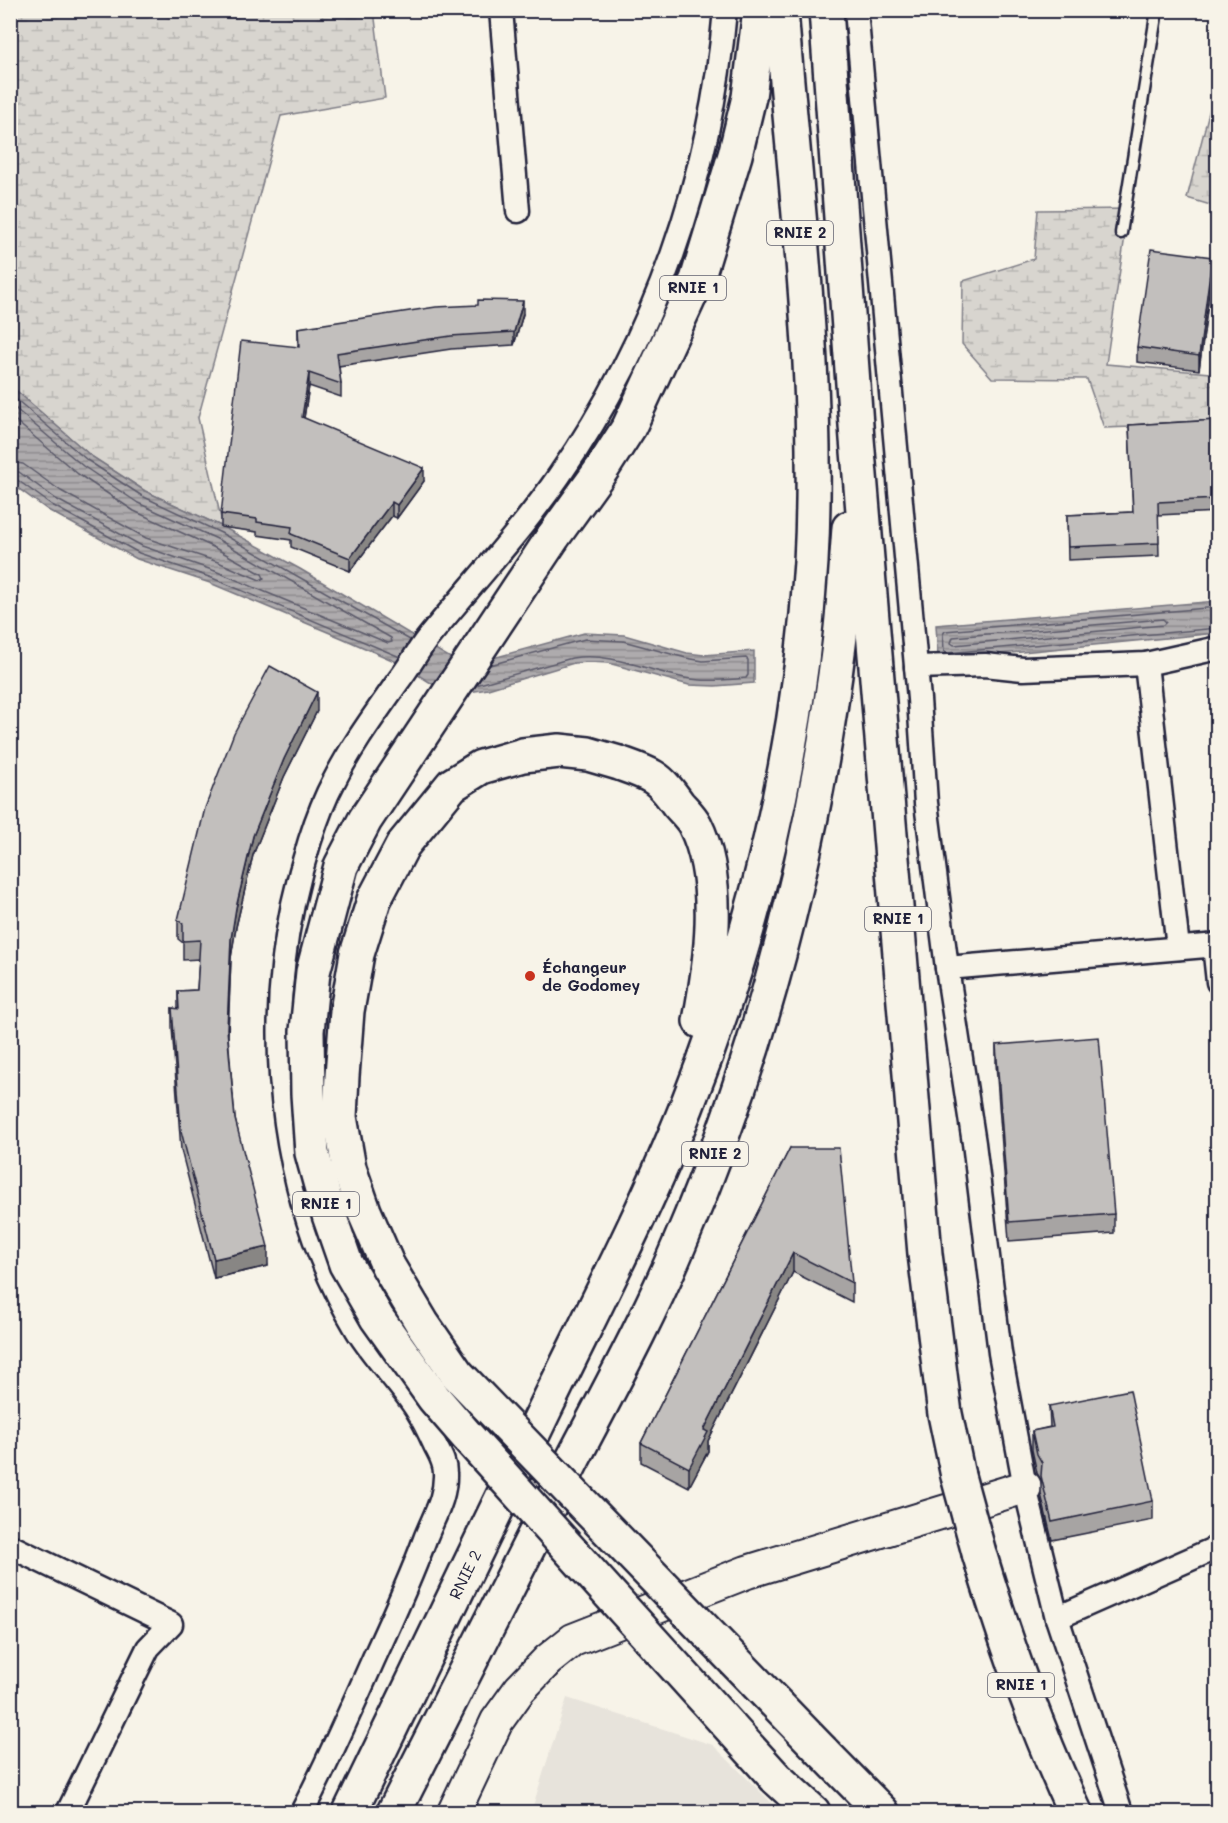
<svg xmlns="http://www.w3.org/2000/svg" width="1228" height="1823" font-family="Mali,sans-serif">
	<defs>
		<pattern id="wetland-marsh" width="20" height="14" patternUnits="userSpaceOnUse" patternTransform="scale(1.5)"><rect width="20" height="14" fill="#d8d5cf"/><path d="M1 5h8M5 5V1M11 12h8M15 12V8" fill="none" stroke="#b9b7b3"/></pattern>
		<pattern id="water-rules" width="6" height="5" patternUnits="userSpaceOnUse" patternTransform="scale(1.5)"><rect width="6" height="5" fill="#aeabad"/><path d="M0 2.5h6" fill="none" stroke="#8d8b8e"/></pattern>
	</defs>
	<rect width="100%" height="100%" fill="#f7f3e8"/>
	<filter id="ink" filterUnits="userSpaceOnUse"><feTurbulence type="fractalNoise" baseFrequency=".0167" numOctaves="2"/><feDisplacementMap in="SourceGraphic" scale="12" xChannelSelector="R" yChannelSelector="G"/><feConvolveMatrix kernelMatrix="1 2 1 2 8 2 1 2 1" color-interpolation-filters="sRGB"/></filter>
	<g filter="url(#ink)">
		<path fill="#e7e3db" d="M567,1698L713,1745L781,1812H531Z"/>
		<g fill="url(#wetland-marsh)" stroke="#7d7c85" stroke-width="1.5">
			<path d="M11,11H374L385,98L281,116L198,418L223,527L145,491L91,456L11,386Z"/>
			<path d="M1217,81V207L1187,198Z"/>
			<path d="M1129,209L1106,364L1210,373L1217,301V424L1104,428L1087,379L992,378L962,344L963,281L1034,259L1038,210Z"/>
		</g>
		<g fill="url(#water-rules)" stroke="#76747f" stroke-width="1.5">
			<path d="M11,386L91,456L145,491L223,527L300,569L464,666L584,633L624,635L687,653L704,655L754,651V683L715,686L689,685L608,663L589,662L574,663L488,689L450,695L399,663L342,638L210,583L137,559L48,510L11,483Z"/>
			<path d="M1217,601V633L938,660L936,625Z"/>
		</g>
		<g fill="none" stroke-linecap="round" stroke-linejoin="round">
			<g stroke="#5a5969" stroke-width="1.5">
				<path d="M10,394L87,460L142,496L221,533L410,640"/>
				<path d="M10,404L83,466L138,503L217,539L391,638L392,642L388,643L215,571L142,546L56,499L19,472L10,471"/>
				<path d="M10,416L78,474L134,511L213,547L262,574L264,578L260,580L218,562L146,538L61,491L23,464L10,462"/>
				<path d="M10,478L16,479L52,505L139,553L212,578L400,657"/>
				<path d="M1163,619L1166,622L1163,625L954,645L951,643L953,637Z"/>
				<path d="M946,653L944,651L943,634L945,631L1218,607"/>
				<path d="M947,653L1218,628"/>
				<path d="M476,685L572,658C613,652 647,671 685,678C705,682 726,680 746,678L748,675V660L746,658L703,661L686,658L623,641L585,639L490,665"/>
			</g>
			<defs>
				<path id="lane" d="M1121,233L1157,10"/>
				<g id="street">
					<path d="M501,10L518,211"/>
					<path d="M856,10L919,699L926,803L947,968L974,1143L1000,1353L1025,1487L1057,1618L1121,1812"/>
					<path d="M1146,664L1178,948"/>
					<path d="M916,667L985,665L1023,669L1146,664L1218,648"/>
					<path d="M1214,945L1218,982"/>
					<path d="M947,968L1218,945"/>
					<path d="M10,1546L171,1624L148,1648L68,1812"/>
					<path d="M1057,1618L1218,1547"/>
					<path d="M302,1812C328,1762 351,1710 374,1658C392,1619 410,1580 425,1539C434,1516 446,1498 445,1473C445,1462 440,1455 435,1445C430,1434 424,1421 417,1410C399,1382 374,1358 357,1330C283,1206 263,1045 293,904C301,867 316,814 334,781C352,745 376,713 399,680C409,667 417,652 427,639C471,585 519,534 559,476C654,339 711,177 725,10"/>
				</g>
				<path id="secondary" d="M454,1812L497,1721L520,1689L548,1660L573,1640L747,1572L1025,1487"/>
				<g id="highway">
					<path d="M826,10L857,439L925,1254L945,1414L958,1476"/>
					<path d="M553,537L602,469L629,427L697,280L735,155L749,97L760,10"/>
					<path d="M619,763C630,767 643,771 653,777C663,783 671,794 678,804C684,811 691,817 695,825C723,881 711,963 700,1021"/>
					<path d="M979,1553C1006,1644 1035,1726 1075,1812"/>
					<path d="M822,1751L882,1812"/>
					<path d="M776,1778L813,1812"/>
					<path id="s1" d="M350,1812C415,1678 480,1544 545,1409C593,1310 645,1211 686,1108C755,935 800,747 811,562C821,378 795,193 781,10"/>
					<path d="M394,1812C453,1695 513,1578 572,1461C609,1390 648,1319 679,1245C761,1054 813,851 839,645C844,607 846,567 849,528"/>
				</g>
			</defs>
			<use href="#lane" stroke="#22223b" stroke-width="15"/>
			<use href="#street" stroke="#22223b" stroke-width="27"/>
			<use href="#secondary" stroke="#22223b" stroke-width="36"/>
			<use href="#highway" stroke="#22223b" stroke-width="38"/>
			<use href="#lane" stroke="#f7f3e8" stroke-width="10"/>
			<use href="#street" stroke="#f7f3e8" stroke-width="22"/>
			<use href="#secondary" stroke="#f7f3e8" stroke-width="32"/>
			<use href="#highway" stroke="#f7f3e8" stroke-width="33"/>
			<defs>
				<g id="highway-bridge">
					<path d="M553,537L365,820L341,866L313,972L307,1031L308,1094L312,1153L329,1215L346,1264L377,1318L434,1398L466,1435L776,1778"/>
					<path d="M619,763L588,754L559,751L523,755L481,767L452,785L403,845L374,900L357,954L347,1011L342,1076L340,1117L349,1168L364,1211L388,1266L422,1323L457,1374L822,1751"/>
					<path d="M958,1476L979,1553"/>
				</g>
			</defs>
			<use href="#highway-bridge" stroke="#22223b" stroke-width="38" stroke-linecap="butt"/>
			<use href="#highway-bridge" stroke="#f7f3e8" stroke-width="33"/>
		</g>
		<g fill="#a7a4a3" stroke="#22223b" stroke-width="1.5">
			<path d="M1212,272L1199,370L1137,362V347Z"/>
			<path d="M523,314L514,345L451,349L339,366L341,384V397L309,386L304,418L424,481L397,518L392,516L350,571L291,547V540L257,535V532L221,527V514L298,347V328Z"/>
			<path d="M1218,420V512L1158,515L1159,556L1068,560L1067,515L1133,512L1129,425Z"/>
			<path d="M317,711L284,777L253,855L236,927L231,958L228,1036L235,1119L268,1266L214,1278L181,1150L172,1027V1008L178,1009V991L197,990L199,959L183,960V943L178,939V920Z"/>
			<path d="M996,1045L1114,1214V1233L1009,1241L996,1064Z"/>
			<path d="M790,1148L852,1283V1302L793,1272L708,1441V1451L689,1487L641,1462V1443Z"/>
			<path d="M1049,1406L1153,1501V1520L1052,1540L1041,1494V1480L1037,1473L1032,1450V1431L1050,1427Z"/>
		</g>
		<g fill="#888684" stroke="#22223b" stroke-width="1.5">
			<path d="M1212,257V272L1199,370V356Z"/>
			<path d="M523,301V314L514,345V332Z"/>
			<path d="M309,373V386L302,430V417Z"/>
			<path d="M424,468V481L397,518V505Z"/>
			<path d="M392,502V516L350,571V558Z"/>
			<path d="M317,692V711L284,777L253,855L236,927L231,958L227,1048L231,939L236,908L253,836L284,759Z"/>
			<path d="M268,1247V1266L214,1278V1259Z"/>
			<path d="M793,1253V1272L708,1441V1451L689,1487V1468L704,1430Z"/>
		</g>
		<g fill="#c2bfbd" stroke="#22223b" stroke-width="1.5">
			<path d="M1151,249L1212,257L1199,356L1137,347Z"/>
			<path d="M478,300L523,301L514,332L451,336L337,353L341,384L309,373L302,417L424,468L397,505L392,502L350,558L291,534L292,527L257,522V519L221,514L241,341L299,347L298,328L436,307L478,305Z"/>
			<path d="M1218,420V499L1158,502L1159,543L1068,547L1067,515L1133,512L1129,425Z"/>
			<path d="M270,666L317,692L284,759L253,836L236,908L231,939L227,1029L235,1119L268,1247L214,1259L181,1131L172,1008L179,1009L178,991L197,990L200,940L183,941V924L178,920L205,808L234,733Z"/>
			<path d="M1099,1037L1114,1214L1009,1222L996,1045Z"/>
			<path d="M790,1148H839L852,1283L793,1253L704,1430L708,1432L689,1468L641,1443Z"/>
			<path d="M1130,1390L1153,1501L1052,1522L1041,1476L1042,1463L1037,1454L1032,1431L1053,1427L1049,1406Z"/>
		</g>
	</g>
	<circle fill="#c8321e" stroke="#f7f3e8" stroke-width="2" cx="530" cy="976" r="6"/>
	<g text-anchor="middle" stroke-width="5" stroke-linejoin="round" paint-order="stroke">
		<g fill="#f7f3e8" stroke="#62616f" stroke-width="1.5">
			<rect x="767" y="221" width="66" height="24" rx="4.5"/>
			<rect x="660" y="276" width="66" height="24" rx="4.5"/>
			<rect x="865" y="907" width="66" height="24" rx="4.5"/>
			<rect x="682" y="1142" width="66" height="24" rx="4.5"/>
			<rect x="293" y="1192" width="66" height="24" rx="4.5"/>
			<rect x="988" y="1673" width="66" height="24" rx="4.5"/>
		</g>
		<g font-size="15" font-weight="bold" fill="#22223b">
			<text x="800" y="238">RNIE 2</text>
			<text x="693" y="293">RNIE 1</text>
			<text x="898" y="924">RNIE 1</text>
			<text x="715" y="1159">RNIE 2</text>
			<text x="326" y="1209">RNIE 1</text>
			<text x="1021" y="1690">RNIE 1</text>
		</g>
		<g font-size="16" font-weight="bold" fill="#22223b" stroke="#f7f3e8" text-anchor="start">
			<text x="542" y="973">Échangeur<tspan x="542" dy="18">de Godomey</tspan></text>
		</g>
		<g font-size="16" fill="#22223b" stroke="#f7f3e8">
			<text dy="6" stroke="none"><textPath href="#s1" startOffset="264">RNIE 2</textPath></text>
		</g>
	</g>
	<rect width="1228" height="1823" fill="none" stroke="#f7f3e8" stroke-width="36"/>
	<rect x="18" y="18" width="1192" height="1787" fill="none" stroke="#22223b" stroke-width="2" filter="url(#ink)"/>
</svg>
